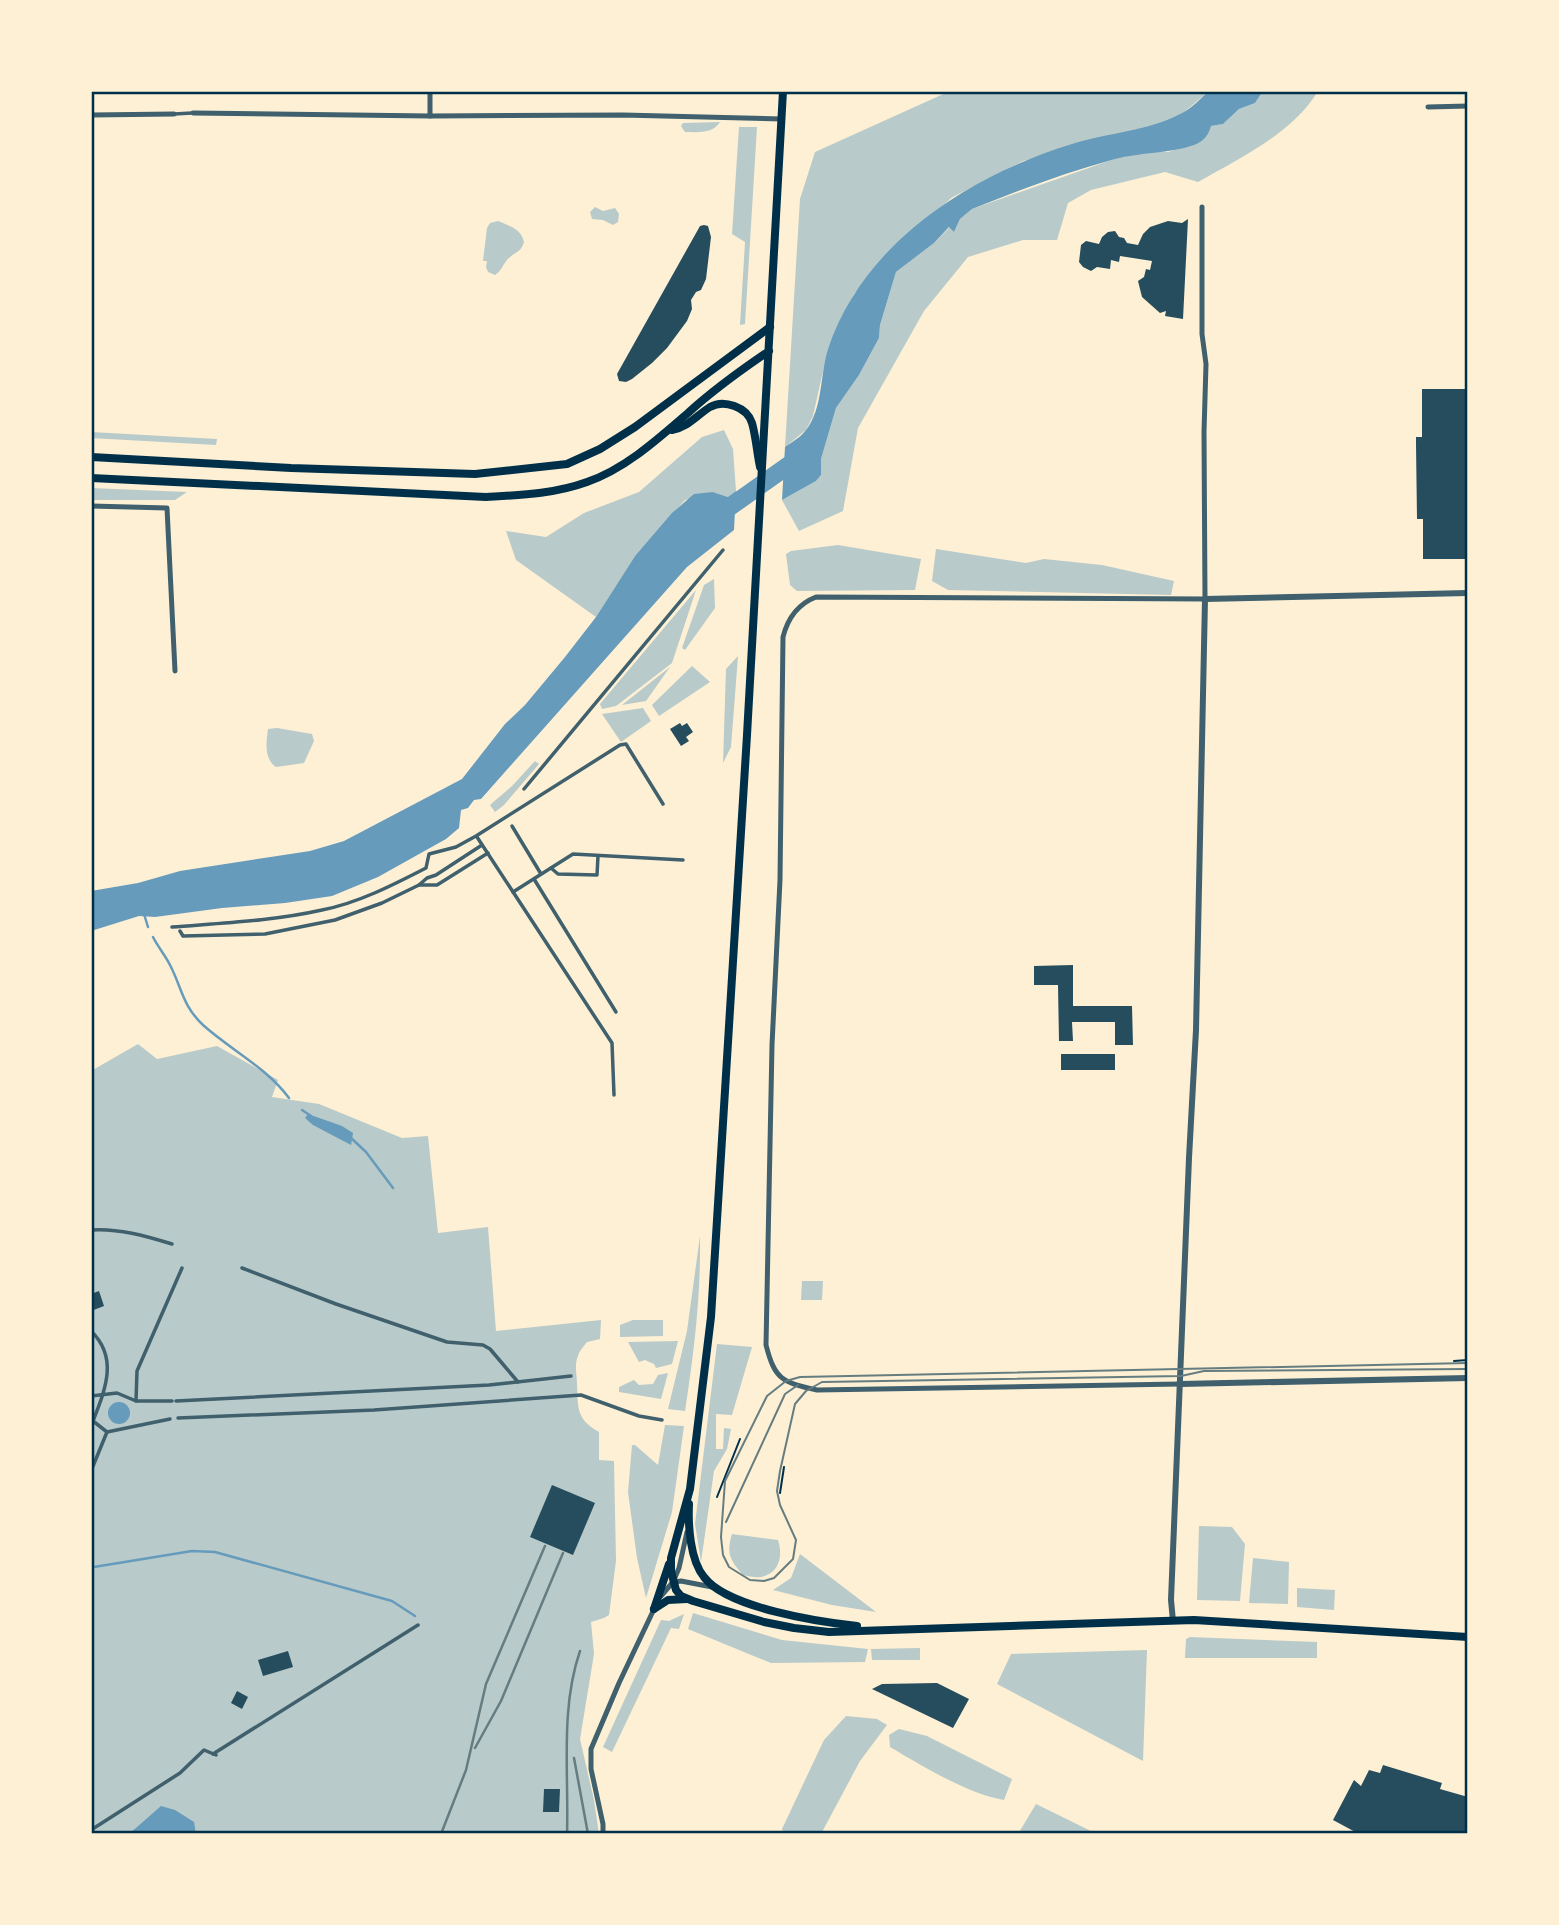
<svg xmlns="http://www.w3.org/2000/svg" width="1559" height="1925" font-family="'PT Sans Narrow',sans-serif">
	<rect width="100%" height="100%" fill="#fdf0d5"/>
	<g fill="#b9caca">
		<path d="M950,91H1209L1183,113L1162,122L1023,161L951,198L854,294L828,349L813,416L806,430L785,447L800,199L815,152Z"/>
		<path d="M1263,91H1318C1293,133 1240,158 1198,182L1165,172L1091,190L1068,203L1057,240H1023L968,257L924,311L858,428L843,511L799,531L782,500L816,481L821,475V459L836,408L859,375L879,338L880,325L896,272L934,243L950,227L954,232L960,219L972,209L1117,158L1153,151L1168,152L1197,143L1211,126L1223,124L1239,109L1255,103Z"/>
		<path d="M720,122C712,134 699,132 685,132L681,126L683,123Z"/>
		<path d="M739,127H757L745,324L740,325L745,242L732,234Z"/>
		<path d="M595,207L603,211L615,208L619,214L618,222L613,225L603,220L592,219L590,212Z"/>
		<path d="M498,221C509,226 521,228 524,242C521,253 514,252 507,260C502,266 502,270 495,275L488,272L486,267L487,261H483L487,228L490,223Z"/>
		<path d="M724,430L733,449L736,491L728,497L713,492L685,500L635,556L596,617L516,560L506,531L546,537L584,513L639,492L702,437Z"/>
		<path d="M91,432L217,439L216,445L91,438Z"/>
		<path d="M91,488L187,492L175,500H91Z"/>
		<path d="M838,545L921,559L915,590L797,591L790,585L786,554L791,551Z"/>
		<path d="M936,549L1026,563L1044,559L1102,565L1174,581L1171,595L948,590L932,581Z"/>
		<path d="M714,579L715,608L685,650L682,648L704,585Z"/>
		<path d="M696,590L672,663L616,706L602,709L600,704Z"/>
		<path d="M738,656L731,747L723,763L726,669Z"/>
		<path d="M692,666L710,682L659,716L652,705Z"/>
		<path d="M670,667L646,701L622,705Z"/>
		<path d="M643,708L651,721L621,742L602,714Z"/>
		<path d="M277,728L312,734L314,741L304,763L276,767C264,759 266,742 268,729Z"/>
		<path d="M535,761L539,764L504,805L495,812L490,805L512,786Z"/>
		<path d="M138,1044L157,1059L217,1046L278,1080L272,1097L319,1104L402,1138L428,1136L438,1233L488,1227L496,1331L601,1320L600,1339L587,1342C584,1346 579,1351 578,1356C574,1365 577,1375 577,1384C578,1408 576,1419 599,1432V1460L614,1461L616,1561L609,1615L604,1618L591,1622L594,1654L580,1739L594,1800L599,1834H91V1071Z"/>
		<path d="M700,1236C701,1295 694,1353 685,1411L668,1409L687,1331Z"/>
		<path d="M802,1281H823L822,1300H801Z"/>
		<path d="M633,1320H663V1336L620,1337V1325Z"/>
		<path d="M678,1341L672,1364L656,1368L654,1364L645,1360L639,1362L628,1342Z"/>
		<path d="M717,1344L752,1347L732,1415L716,1414V1449H723L724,1428L731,1429L727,1449L714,1471L701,1562L695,1524Z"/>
		<path d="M668,1373L661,1399L619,1392V1387L634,1380L639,1385L653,1384L658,1375Z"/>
		<path d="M665,1425L684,1426L672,1512L646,1598L637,1558L628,1492L632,1445H635L658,1465Z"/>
		<path d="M1199,1526L1232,1527L1245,1544L1240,1601L1197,1600Z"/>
		<path d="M732,1534L778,1540C783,1555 780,1573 761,1577C756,1578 748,1576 743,1575C730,1560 726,1554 732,1534Z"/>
		<path d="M800,1554L876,1612L832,1605L773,1590L791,1578Z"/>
		<path d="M1253,1558L1289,1562L1288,1604L1249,1603Z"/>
		<path d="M1297,1588L1335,1590L1334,1610L1297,1607Z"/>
		<path d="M693,1613L782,1640L868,1649L865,1662L771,1663L688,1629Z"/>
		<path d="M684,1614L679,1629L671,1628L612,1752L603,1747L661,1620L669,1621Z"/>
		<path d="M1190,1637L1317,1642V1658H1185L1186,1639Z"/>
		<path d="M920,1648V1660H872L871,1649Z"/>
		<path d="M1147,1650L1143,1761L997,1684L1011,1654Z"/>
		<path d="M846,1716L877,1719L887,1725L860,1761L821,1834H784L782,1829L824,1740Z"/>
		<path d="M899,1729L927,1736L1012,1779L1004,1800C968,1794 922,1766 890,1747L889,1735Z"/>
		<path d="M1036,1804L1097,1834H1018Z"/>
	</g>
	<g fill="#669bbc">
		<path d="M1209,91H1263L1255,103L1239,109L1223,124L1211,126C1208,136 1204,141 1194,145C1168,154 1141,152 1115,159C1067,172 1019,190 972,209L960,219L954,232L949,227L934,243L896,272L880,325L879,338L859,375L836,408L821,459V475L816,481L782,500L785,447C792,442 801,437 806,430C823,409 820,374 828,349C844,301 875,260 913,228C959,189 1014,162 1072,144C1107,133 1147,131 1180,114C1191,109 1200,99 1209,91Z"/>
		<path d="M736,491L734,530L687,567L481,799L474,800L468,808L461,810L459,828L446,839L378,877L332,896L285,903L222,908L155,917L139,916L91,931V891L138,883L180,871L310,851L344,841L462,779L505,724L525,705L565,657L596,617L635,556L672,513L694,494L713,492L728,497Z"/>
		<path d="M308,1114L342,1126L353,1133L351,1145L313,1125L305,1118Z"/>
		<circle cx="119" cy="1413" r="11"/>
		<path d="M161,1806L175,1810L194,1822L196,1834H129Z"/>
	</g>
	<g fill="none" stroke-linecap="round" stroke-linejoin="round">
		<g stroke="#669bbc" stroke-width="2.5">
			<path d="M144,914L148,927"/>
			<path d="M153,937C158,947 165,955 170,965C182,988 182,1005 203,1025C232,1051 266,1067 289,1098"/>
			<path d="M302,1110L311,1116"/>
			<path d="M350,1137L366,1152L393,1188"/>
			<path d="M94,1567L192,1551L215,1552L392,1601L415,1616"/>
		</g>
		<path stroke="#669bbc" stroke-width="18" d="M717,516L803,455"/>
	</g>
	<g fill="#264d5e">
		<path d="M1188,219L1183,319L1165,316L1166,311L1160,313L1142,297L1138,281L1144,277L1146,269L1150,270L1152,261L1120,256L1119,262L1111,260L1110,269L1097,267L1091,271L1083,267L1079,262L1081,245L1086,241L1099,244L1102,237L1108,232L1115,231L1119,237L1124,238L1127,243L1138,245L1143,234L1150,227L1168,221L1182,223Z"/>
		<path d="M704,225L708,226L711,237L706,279L701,290L696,292L691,300L692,309L687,321L667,348L652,363L632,379L626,382L619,381L617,374L700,226Z"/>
		<path d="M1422,389H1468V559H1423V519H1417L1416,444V437H1422Z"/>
		<path d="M680,723L682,726L687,723L693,732L686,737L689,741L681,746L670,729Z"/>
		<path d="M1073,965V1006H1132L1133,1045H1115V1022H1072L1073,1041H1059L1058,985H1034V966Z"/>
		<rect x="1061" y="1054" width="54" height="16"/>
		<path d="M99,1291L104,1306L91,1311V1294Z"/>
		<path d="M552,1485L595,1503L573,1555L530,1537Z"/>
		<path d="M288,1651L293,1667L263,1676L258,1660Z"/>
		<path d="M937,1683L969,1699L953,1728L872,1689L882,1684Z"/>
		<path d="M237,1691L248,1697L242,1709L231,1703Z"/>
		<path d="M1383,1765L1442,1783L1440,1789L1468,1797V1834H1359L1333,1820L1354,1780L1361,1786L1369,1770L1380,1773Z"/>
		<path d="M544,1789H560L559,1812H543Z"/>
	</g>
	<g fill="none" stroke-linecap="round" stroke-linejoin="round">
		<g stroke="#003049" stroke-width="2">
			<path d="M1454,1361L1468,1360"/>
			<path d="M780,1493L784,1467"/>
			<path d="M717,1497L740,1439"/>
		</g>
		<g stroke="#3f606c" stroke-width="3.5">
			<path d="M174,114L192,113"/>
			<path d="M524,789L723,550"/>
			<path d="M512,826L541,874"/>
			<path d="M477,837L612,1043L614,1095"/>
			<path d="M551,868L558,874L597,875L598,856"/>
			<path d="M534,879L616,1012"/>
			<path d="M419,885L427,878L436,875L482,845"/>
			<path d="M513,892L573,854L683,860"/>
			<path d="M172,927C222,923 273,921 322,910C358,903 393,885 426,868L429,854L456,847L476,836L620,745L626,744L663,804"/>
			<path d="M180,931L183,936L265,934L335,920L382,903L419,885H437L488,853"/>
			<path d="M91,1230C118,1228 146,1236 172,1244"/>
			<path d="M242,1268L336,1304L447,1342L483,1345L490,1349L518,1382"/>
			<path d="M91,1331C119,1358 105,1390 93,1421"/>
			<path d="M91,1396L117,1393L136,1401H172"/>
			<path d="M136,1401L137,1371L182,1268"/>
			<path d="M176,1401L489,1385L571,1376"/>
			<path d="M178,1418L374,1410L581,1395L639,1416L662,1420"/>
			<path d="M93,1421L107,1432L170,1419"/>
			<path d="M91,1471L107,1432"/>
			<path d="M213,1754L418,1625"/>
			<path d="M91,1830L180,1773L204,1750L216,1755"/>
		</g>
		<g stroke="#3f606c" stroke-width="5">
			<path d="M1428,107L1468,106"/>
			<path d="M193,113L430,116L623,115L782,119"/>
			<path d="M91,115L174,114"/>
			<path d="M430,116V91"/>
			<path d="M91,506L167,508L175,671"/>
			<path d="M1180,1384L817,1390C782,1382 775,1380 766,1345L772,1045L780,880L783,637C788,617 798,604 816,597L1205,599L1204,432L1206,364L1202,334V207"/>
			<path d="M674,1582L681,1581L712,1587"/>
			<path d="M661,1596L673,1582L679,1568L687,1532"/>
			<path d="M603,1834V1824L591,1769V1749L619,1683L655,1607"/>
		</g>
		<g stroke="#3f606c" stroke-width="6">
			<path d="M1180,1384L1468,1378"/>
			<path d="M1173,1621L1171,1600L1189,1158L1196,1030L1205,599L1468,593"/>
		</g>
		<g stroke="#003049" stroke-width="8">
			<path d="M783,91L747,735L711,1317L690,1489L671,1558V1571L676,1590L681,1596L693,1601L764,1622L794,1628L829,1632L1194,1620L1468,1637"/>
			<path d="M672,430C688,427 696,416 710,407C724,399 747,407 752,423C756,437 757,453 760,467"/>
			<path d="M91,457L291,468L475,474L567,464L600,449L635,427L770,327"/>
			<path d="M91,478L486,497C520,495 554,494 587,482C625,469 658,439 688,413C713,390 741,370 769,351"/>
			<path d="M689,1504C688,1525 690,1560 704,1577C727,1608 820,1622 857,1626"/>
			<path d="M654,1609L669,1564"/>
			<path d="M654,1609L668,1600L687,1599"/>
		</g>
		<g stroke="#657d81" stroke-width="2">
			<path d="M1468,1363L800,1377L786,1381L767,1396L725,1481L721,1537L723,1555L729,1567L750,1580L764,1581L774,1578L793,1559L796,1540L780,1505L777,1491L780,1471L795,1404L806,1391L822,1382L1181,1376L1204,1371L1468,1369"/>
			<path d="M726,1522L785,1394L798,1385"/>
		</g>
		<g stroke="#657d81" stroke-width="2.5">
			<path d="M475,1748L501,1701L563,1553"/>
			<path d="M574,1758L588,1834"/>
			<path d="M441,1834L466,1770L486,1684L545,1546"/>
			<path d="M567,1834C569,1774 560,1709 580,1651"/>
		</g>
	</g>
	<rect width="1559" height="1925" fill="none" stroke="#fdf0d5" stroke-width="186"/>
	<rect x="93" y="93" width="1373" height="1739" fill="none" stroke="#003049" stroke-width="2.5"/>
</svg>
